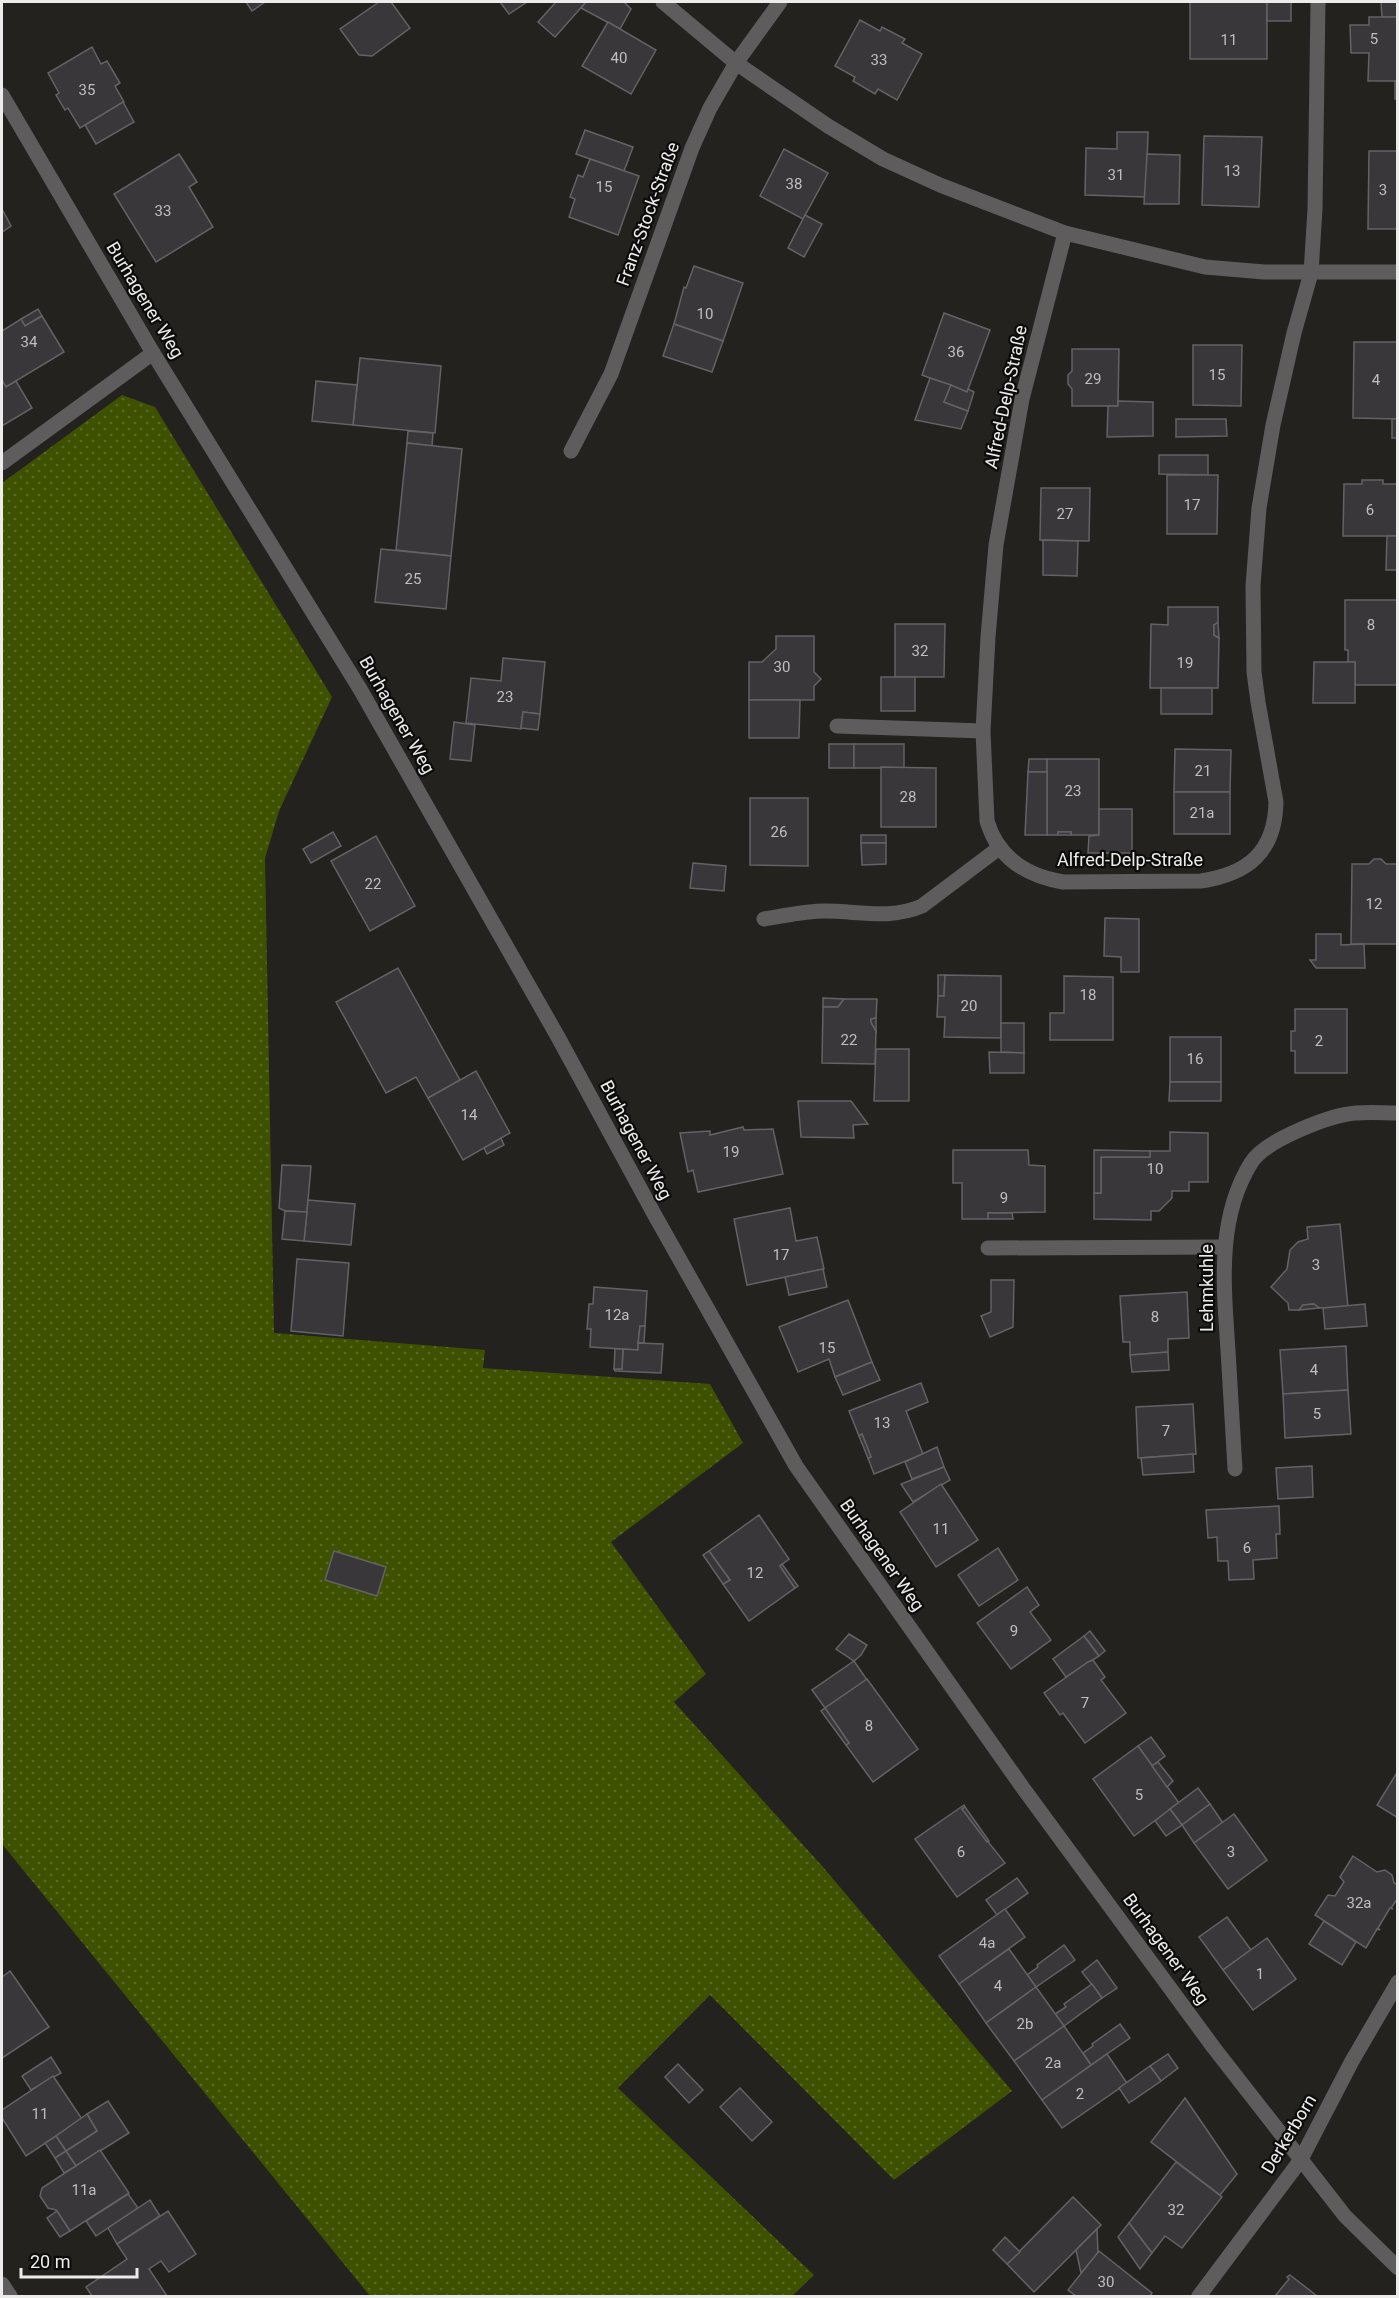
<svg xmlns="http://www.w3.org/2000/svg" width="1399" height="2298" font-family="Roboto,sans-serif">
	<defs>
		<pattern id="grass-dots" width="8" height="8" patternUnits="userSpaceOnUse" patternTransform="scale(1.5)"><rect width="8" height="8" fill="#3e5100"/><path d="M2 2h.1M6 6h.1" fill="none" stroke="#5a6a25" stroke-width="1.8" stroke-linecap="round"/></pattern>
	</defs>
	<rect width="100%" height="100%" fill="#23221f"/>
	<path fill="url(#grass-dots)" d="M122,395L155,407L332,697L279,811L265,858L274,1333L485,1350L483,1368L710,1384L743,1443L611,1542L706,1674L674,1702L823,1867L1012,2091L894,2180L710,1995L618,2088L814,2275L792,2296H370L2,1844V483Z"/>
	<g fill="#39373a" stroke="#646265" stroke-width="1.5">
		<path d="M246,2H265L252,11Z"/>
		<path d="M379,2H391L410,28L372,56L359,55L340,29Z"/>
		<path d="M500,2H527L509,14Z"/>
		<path d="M556,2H586L555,37L538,22Z"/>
		<path d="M586,2H624L631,9L620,29L581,8Z"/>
		<rect x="1190" y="2" width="77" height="57"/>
		<rect x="1267" y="2" width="24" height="19"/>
		<path d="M1381,2H1398V17H1382Z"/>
		<path d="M1369,17H1398V81H1368L1369,53H1351L1350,25H1369Z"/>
		<path d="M860,20L880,31L882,27L905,39L902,43L922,54L897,100L878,89L875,94L853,81L855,77L835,66Z"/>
		<path d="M608,22L656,50L631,94L582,66Z"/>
		<path d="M92,47L101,64L107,61L120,83L115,86L124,102L80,128L68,108L65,110L56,95L59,93L48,73Z"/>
		<rect x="1395" y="81" width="3" height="18"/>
		<path d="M123,102L134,122L96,144L85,125Z"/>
		<path d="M585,130L633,147L624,171L576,154Z"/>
		<path d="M1117,132H1148L1146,197L1085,195L1086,148L1117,149Z"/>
		<path d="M1204,136L1262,137L1259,207L1202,205Z"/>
		<path d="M784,149L828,173L803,219L760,196Z"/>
		<path d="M1369,151H1398V229H1368Z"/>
		<path d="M179,154L197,182L189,187L213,227L156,262L114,194Z"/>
		<path d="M1147,154L1180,155L1179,204H1144Z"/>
		<path d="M590,159L639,176L618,235L569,217L575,199L570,197L578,175L583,177Z"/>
		<path d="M2,209L11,226L2,232Z"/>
		<path d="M805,215L822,224L804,257L788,248Z"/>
		<path d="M694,266L743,283L723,341L674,324L684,287L686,288Z"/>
		<path d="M38,309L42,316L25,326L21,319Z"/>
		<path d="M944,313L990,330L967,392L922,375Z"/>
		<path d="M42,316L64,352L6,387L2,380V331L21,319L25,326Z"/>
		<path d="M674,324L723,341L712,372L663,356Z"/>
		<path d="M1354,342H1398V419L1353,418Z"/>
		<path d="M1193,345H1242L1241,406L1193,405Z"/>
		<path d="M1072,349H1119L1118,406H1072V389L1068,384V375L1072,371Z"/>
		<path d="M360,358L441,366L435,433L353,425Z"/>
		<path d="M930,378L951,385L944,402L968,411L961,429L915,420Z"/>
		<path d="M2,380L6,387L16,381L32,408L2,426Z"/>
		<path d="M316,381L357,385L353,425L312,421Z"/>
		<path d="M951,385L967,392L968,389L974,392L968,411L944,402Z"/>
		<path d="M1118,401L1153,402V436L1107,437L1108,406H1118Z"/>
		<path d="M1176,419H1226L1227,436L1176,437Z"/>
		<rect x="1392" y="419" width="6" height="19"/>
		<path d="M408,431L433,433L432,446L407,443Z"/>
		<path d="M407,443L462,449L451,556L396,550Z"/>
		<path d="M1159,455H1208V475L1159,474Z"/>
		<path d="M1167,475H1218L1217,534H1167Z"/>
		<path d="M1362,480H1383V484H1398V536H1343L1344,484H1362Z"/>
		<path d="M1041,488H1090L1089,541L1040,540Z"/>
		<path d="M1387,536H1398V570H1386Z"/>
		<path d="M1043,540L1078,541L1077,576L1043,575Z"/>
		<path d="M381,549L451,556L446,609L375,602Z"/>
		<path d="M1345,600H1398V685H1355V662H1348V650H1345Z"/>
		<path d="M1168,607H1218V623L1214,625V635L1219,638L1218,688H1150L1151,624L1168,625Z"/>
		<path d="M1217,623H1218L1219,638L1214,635V625Z"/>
		<path d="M895,624H945L944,677H895Z"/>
		<path d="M776,636H814V672L821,679L814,686V700H749V662H762L776,649Z"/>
		<path d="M503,658L545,662L540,714L523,712L521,729L466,723L471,678L501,681Z"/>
		<path d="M1314,662H1355V703H1313Z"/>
		<rect x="881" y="677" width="34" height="34"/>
		<rect x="1161" y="688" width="51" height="26"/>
		<path d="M749,700H800L799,738H749Z"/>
		<path d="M523,712L540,714L538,730L521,728Z"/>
		<path d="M454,722L475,725L471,761L450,759Z"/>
		<rect x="829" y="744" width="25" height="24"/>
		<rect x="854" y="744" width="50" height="24"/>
		<path d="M1175,749L1231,750L1230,792H1174Z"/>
		<path d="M1029,759H1047V772H1028Z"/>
		<path d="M1047,759H1099V835H1071V832H1058V835H1047Z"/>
		<path d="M881,767L936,768V827H881Z"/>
		<path d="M1028,772H1047V835H1025Z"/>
		<rect x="1174" y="792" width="56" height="42"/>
		<path d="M750,798H808V866L750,865Z"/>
		<path d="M1099,809H1132V853H1088L1089,836L1099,835Z"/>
		<path d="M333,832L341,846L311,863L303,849Z"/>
		<rect x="1058" y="832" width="13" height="3"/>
		<rect x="861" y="835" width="25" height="8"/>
		<path d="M376,836L415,906L370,931L331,861Z"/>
		<path d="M861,843H886V864L862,865Z"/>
		<path d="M1374,859H1381L1386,864H1398V944H1351L1352,864H1369Z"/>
		<path d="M693,863L726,866L724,891L690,888Z"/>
		<path d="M1105,918L1139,919V972H1121V957L1104,956Z"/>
		<path d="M1316,934H1341V945L1364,944L1365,968H1316L1310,960H1316Z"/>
		<path d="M398,968L460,1080L428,1098L416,1077L386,1093L336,1002Z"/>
		<path d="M938,975H945L944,996H938Z"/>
		<path d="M945,975L1001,976V1038L944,1037L945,1017H937L938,996H944Z"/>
		<path d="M1064,976L1113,977V1040H1050V1013H1064Z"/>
		<path d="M823,998L844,999L838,1007H823Z"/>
		<path d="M844,999H877L876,1018L871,1019V1022L876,1031L875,1064L822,1063L823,1007H838Z"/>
		<path d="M1295,1009H1347V1073H1295V1051H1291V1031H1295Z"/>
		<path d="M876,1018V1031L871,1022V1019Z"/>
		<path d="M1001,1023H1024V1053L1001,1052Z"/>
		<rect x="1170" y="1037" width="51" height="45"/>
		<path d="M876,1049H909V1101H874Z"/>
		<path d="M989,1052L1024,1053V1073H990Z"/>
		<path d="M476,1071L510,1133L463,1160L428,1098Z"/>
		<path d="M1170,1082H1221V1101H1169Z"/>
		<path d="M798,1101H851L868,1124L853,1125L854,1138L801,1137Z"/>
		<path d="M743,1127L744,1130L773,1129L783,1174L698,1192L693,1170L688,1172L680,1133L710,1131V1135Z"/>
		<path d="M1170,1132L1208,1133V1182H1189V1191H1172V1198L1159,1211H1151V1220L1094,1219V1193H1101V1157H1150V1151H1170Z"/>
		<path d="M501,1138L504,1145L487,1154L484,1148Z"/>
		<path d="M953,1150H1028L1029,1165L1045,1166V1212L988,1213V1219H962V1183H953Z"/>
		<path d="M1094,1150L1150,1151V1157H1101V1193H1094Z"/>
		<path d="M282,1165L311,1166L307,1212L285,1211L279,1208Z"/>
		<path d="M308,1200L355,1204L351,1245L304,1241Z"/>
		<path d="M790,1208L796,1241L817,1237L824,1269L747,1285L734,1219Z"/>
		<path d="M285,1211L307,1212L304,1241L282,1239Z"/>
		<path d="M988,1213H1012L1013,1219H988Z"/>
		<path d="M1340,1224L1348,1307L1319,1308L1314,1304L1303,1305L1299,1310H1289L1288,1303L1271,1287L1287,1269L1290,1250L1298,1242L1308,1239L1307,1227Z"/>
		<path d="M297,1259L349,1263L343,1336L291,1331Z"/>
		<path d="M823,1269L827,1287L789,1295L785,1277Z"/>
		<path d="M991,1280H1014L1013,1327L990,1337L981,1316L991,1312Z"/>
		<path d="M594,1287L647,1291L645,1326H640L638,1350L590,1347L591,1329H587L589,1304H593Z"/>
		<path d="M1187,1292L1189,1338L1168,1339V1352L1130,1355V1342H1123L1120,1296Z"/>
		<path d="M848,1300L872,1362L835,1377L829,1359L798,1372L779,1327Z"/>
		<path d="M1314,1304L1319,1308L1299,1310L1303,1305Z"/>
		<path d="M1365,1304L1367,1326L1325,1329L1323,1308Z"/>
		<path d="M640,1326H645L644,1343H638Z"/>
		<path d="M638,1343L663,1344L661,1373L615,1371L614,1369H622L623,1349L638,1350Z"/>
		<path d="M1346,1346L1348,1390L1283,1394L1280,1350Z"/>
		<path d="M615,1349H623L622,1369H614Z"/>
		<path d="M1168,1352L1169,1370L1132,1372L1130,1355Z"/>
		<path d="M872,1362L880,1380L843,1395L835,1377Z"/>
		<path d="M921,1383L928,1402L906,1411L923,1454L874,1474L868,1458L871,1457L862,1434L859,1436L849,1411Z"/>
		<path d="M1348,1390L1351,1434L1285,1438L1283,1394Z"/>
		<path d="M1193,1404L1196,1454L1138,1458L1136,1407Z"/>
		<path d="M862,1434L871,1457L868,1458L859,1436Z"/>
		<path d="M937,1447L944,1467L912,1479L905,1462Z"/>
		<path d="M1193,1454L1194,1472L1143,1475L1141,1458Z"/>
		<path d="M1312,1466L1313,1497L1278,1499L1276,1468Z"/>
		<path d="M944,1467L950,1480L913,1502L901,1484Z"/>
		<path d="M941,1484L978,1540L936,1567L900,1512Z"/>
		<path d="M1279,1506L1280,1534H1276L1277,1558L1253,1560L1254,1579L1229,1580L1228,1561H1218L1217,1537L1208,1538L1206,1510Z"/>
		<path d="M759,1515L789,1559L780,1566L795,1588L749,1621L723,1584L730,1580L709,1551Z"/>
		<path d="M998,1548L1018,1580L979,1606L958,1575Z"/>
		<path d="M334,1551L386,1567L377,1596L325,1580Z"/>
		<path d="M709,1551L730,1580L723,1584L703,1555Z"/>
		<path d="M782,1564L798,1586L795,1588L780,1566Z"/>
		<path d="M1027,1587L1039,1605L1030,1612L1051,1640L1011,1669L977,1623Z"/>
		<path d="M1090,1631L1105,1651L1099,1656L1084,1636Z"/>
		<path d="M849,1634L867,1645L861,1655L854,1661L836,1649Z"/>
		<path d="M1084,1636L1099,1656L1066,1677L1053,1659Z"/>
		<path d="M1093,1660L1105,1677L1101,1680L1126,1713L1085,1743L1063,1713L1060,1715L1044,1693L1088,1662Z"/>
		<path d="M854,1661L867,1680L825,1708L812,1690Z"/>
		<path d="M867,1679L918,1749L873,1782L846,1745L849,1743L825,1708Z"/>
		<path d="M825,1708L849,1743L846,1745L821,1711Z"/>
		<path d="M1151,1737L1165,1756L1152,1766L1138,1746Z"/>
		<path d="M1138,1746L1179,1803L1134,1836L1093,1779Z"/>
		<path d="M1158,1762L1173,1781L1167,1787L1152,1766Z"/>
		<path d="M1398,1771V1818L1377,1805Z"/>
		<path d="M1198,1788L1210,1804L1182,1825L1170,1809Z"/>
		<path d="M1210,1804L1223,1823L1194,1843L1182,1825Z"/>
		<path d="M964,1805L965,1807L962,1809L1005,1863L957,1897L915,1839Z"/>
		<path d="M965,1807L989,1841L987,1842L962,1809Z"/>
		<path d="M1170,1809L1182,1825L1166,1836L1155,1821Z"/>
		<path d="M1234,1814L1267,1860L1228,1889L1194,1843Z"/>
		<path d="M1353,1856L1377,1872L1385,1870L1392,1875L1394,1883L1398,1885V1898L1391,1908L1393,1909L1390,1908L1378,1928L1380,1930L1377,1929L1366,1948L1315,1915L1328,1895L1335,1896L1344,1882L1340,1877Z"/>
		<path d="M1017,1878L1028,1893L997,1915L986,1900Z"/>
		<path d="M1005,1909L1025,1937L959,1984L939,1956Z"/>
		<path d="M1227,1917L1251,1950L1223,1970L1199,1937Z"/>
		<path d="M1324,1921L1356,1942L1342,1965L1309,1944Z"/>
		<path d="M1267,1938L1296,1979L1253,2010L1223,1970Z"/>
		<path d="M1064,1945L1075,1960L1036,1987L1027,1975L1038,1967L1037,1965Z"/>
		<path d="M1009,1949L1036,1987L986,2023L959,1984Z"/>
		<path d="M1097,1960L1117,1988L1102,1998L1082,1972Z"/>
		<path d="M10,1971L49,2027L2,2058V1977Z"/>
		<path d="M1092,1984L1102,1998L1064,2026L1055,2014L1066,2007L1064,2004Z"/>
		<path d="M1036,1987L1064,2026L1014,2061L986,2023Z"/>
		<path d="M1120,2024L1130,2038L1091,2065L1083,2053L1093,2046L1092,2044Z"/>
		<path d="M1064,2026L1091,2065L1042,2100L1014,2061Z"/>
		<path d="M1107,2054L1127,2083L1062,2128L1042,2100Z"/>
		<path d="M1168,2054L1178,2068L1161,2081L1150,2066Z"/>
		<path d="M51,2057L61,2073L31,2090L22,2076Z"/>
		<path d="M678,2064L703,2090L689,2103L665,2077Z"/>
		<path d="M1150,2066L1161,2081L1129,2103L1119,2088Z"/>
		<path d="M53,2076L82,2119L26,2156L2,2118V2110Z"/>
		<path d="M740,2088L772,2122L752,2141L720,2107Z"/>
		<path d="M1185,2098L1237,2174L1220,2195L1151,2142Z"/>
		<path d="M108,2101L129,2133L76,2166L66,2151L97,2131L87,2114Z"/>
		<path d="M87,2114L97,2131L66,2151L56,2136Z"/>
		<path d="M56,2136L66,2151L55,2158L45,2143Z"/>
		<path d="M100,2150L129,2193L70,2231L56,2210L48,2208L40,2196L42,2188Z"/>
		<path d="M66,2151L76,2166L64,2173L55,2158Z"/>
		<path d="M1176,2162L1222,2197L1182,2248L1165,2236L1152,2253L1129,2223Z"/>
		<path d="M128,2194L138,2208L96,2236L86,2221Z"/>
		<path d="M1073,2197L1101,2225L1034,2292L1007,2264Z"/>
		<path d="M150,2200L160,2216L117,2244L108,2228Z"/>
		<path d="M57,2211L70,2231L60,2237L47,2218Z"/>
		<path d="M168,2211L196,2254L169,2272L161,2261L149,2269L167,2296H92L86,2287L127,2259L117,2244Z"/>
		<path d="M1129,2223L1152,2253L1140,2269L1118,2237Z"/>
		<path d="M1097,2229L1098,2253L1081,2273L1076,2250Z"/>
		<path d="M1005,2237L1020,2252L1007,2264L993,2250Z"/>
		<path d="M1099,2251L1152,2293L1150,2296H1076L1068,2290Z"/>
		<path d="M1290,2275L1317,2296H1275L1289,2279L1287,2277Z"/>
	</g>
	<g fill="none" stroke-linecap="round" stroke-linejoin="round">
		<g stroke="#5e5c5c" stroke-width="15">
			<path d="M837,726L983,731"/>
			<path d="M764,919C784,916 805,911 825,911C859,911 890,920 922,906L999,848"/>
			<path d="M988,1248L1224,1247"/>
		</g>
		<g stroke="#5e5c5c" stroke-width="15">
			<path d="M663,2L736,63L828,126L883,159L940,185L1065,233L1205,267L1264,272H1398"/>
			<path d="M2,95L153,353L360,689L558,1037L653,1212L796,1466L1023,1788L1214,2048L1345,2216L1398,2268"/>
			<path d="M1065,233L1022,399L996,545L988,637L983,731L987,821C998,858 1027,876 1063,882L1201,881C1248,874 1275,852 1276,802L1258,702L1254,672L1253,586L1259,508L1273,425L1294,333L1311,273L1315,209L1318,2"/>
			<path d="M571,451L611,374L692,148L710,108L736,63L780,2"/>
			<path d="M2,463L153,353"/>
			<path d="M1235,1469C1233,1429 1230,1390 1228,1350C1224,1288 1216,1219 1251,1163C1265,1140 1330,1115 1356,1113C1370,1112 1384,1113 1398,1113"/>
			<path d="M2,2284L10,2296"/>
			<path d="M1199,2296L1300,2161L1352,2061L1398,1982"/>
		</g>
	</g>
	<g text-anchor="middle" stroke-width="4.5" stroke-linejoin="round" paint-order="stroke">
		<g font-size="15" fill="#bfbfbe">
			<text x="1374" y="44">5</text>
			<text x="1229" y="45">11</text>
			<text x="619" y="63">40</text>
			<text x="879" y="65">33</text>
			<text x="87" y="95">35</text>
			<text x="1232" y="176">13</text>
			<text x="1116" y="180">31</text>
			<text x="794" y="189">38</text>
			<text x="604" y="192">15</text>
			<text x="1383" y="195">3</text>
			<text x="163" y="216">33</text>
			<text x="705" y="319">10</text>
			<text x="29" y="347">34</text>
			<text x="956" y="357">36</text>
			<text x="1217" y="380">15</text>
			<text x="1093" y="384">29</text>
			<text x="1376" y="385">4</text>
			<text x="1192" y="510">17</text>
			<text x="1370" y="515">6</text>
			<text x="1065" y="519">27</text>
			<text x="413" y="584">25</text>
			<text x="1371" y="630">8</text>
			<text x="920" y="656">32</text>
			<text x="1185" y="668">19</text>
			<text x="782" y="672">30</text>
			<text x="505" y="702">23</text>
			<text x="1203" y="776">21</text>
			<text x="1073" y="796">23</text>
			<text x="908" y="802">28</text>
			<text x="1202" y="818">21a</text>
			<text x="779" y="837">26</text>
			<text x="373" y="889">22</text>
			<text x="1374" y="909">12</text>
			<text x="1088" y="1000">18</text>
			<text x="969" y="1011">20</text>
			<text x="849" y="1045">22</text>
			<text x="1319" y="1046">2</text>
			<text x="1195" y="1064">16</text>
			<text x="469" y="1120">14</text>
			<text x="731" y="1157">19</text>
			<text x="1155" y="1174">10</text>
			<text x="1004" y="1203">9</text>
			<text x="781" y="1260">17</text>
			<text x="1316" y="1270">3</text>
			<text x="617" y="1320">12a</text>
			<text x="1155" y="1322">8</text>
			<text x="827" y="1353">15</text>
			<text x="1314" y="1375">4</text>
			<text x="1317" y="1419">5</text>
			<text x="882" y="1428">13</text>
			<text x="1166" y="1436">7</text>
			<text x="941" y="1534">11</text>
			<text x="1247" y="1553">6</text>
			<text x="755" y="1578">12</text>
			<text x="1014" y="1636">9</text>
			<text x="1085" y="1708">7</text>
			<text x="869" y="1731">8</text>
			<text x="1139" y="1800">5</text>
			<text x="961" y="1857">6</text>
			<text x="1231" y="1857">3</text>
			<text x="1359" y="1908">32a</text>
			<text x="987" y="1948">4a</text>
			<text x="1260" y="1979">1</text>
			<text x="998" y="1991">4</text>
			<text x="1025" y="2029">2b</text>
			<text x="1053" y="2068">2a</text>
			<text x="1080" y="2099">2</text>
			<text x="40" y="2119">11</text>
			<text x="84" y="2195">11a</text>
			<text x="1176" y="2215">32</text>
			<text x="1106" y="2287">30</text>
		</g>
		<g font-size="18" fill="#ececea" stroke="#0c0c0a">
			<text transform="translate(648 214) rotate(-70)" y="6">Franz-Stock-Straße</text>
			<text transform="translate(145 300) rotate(59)" y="6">Burhagener Weg</text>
			<text transform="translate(1006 397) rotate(-78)" y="6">Alfred-Delp-Straße</text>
			<text transform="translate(397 715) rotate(60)" y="6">Burhagener Weg</text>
			<text x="1130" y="866">Alfred-Delp-Straße</text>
			<text transform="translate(636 1140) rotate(62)" y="6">Burhagener Weg</text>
			<text transform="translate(1207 1288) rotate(-90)" y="6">Lehmkuhle</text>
			<text transform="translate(882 1555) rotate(55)" y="6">Burhagener Weg</text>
			<text transform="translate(1166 1949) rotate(54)" y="6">Burhagener Weg</text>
			<text transform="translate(1289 2134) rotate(-59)" y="6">Derkerborn</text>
		</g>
	</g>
	<rect width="1399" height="2298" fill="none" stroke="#ececea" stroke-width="6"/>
	<path d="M21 2268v9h116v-9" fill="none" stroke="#ececea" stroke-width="3"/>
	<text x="30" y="2268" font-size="18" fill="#ececea" stroke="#0c0c0a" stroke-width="4.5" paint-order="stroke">20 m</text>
</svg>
